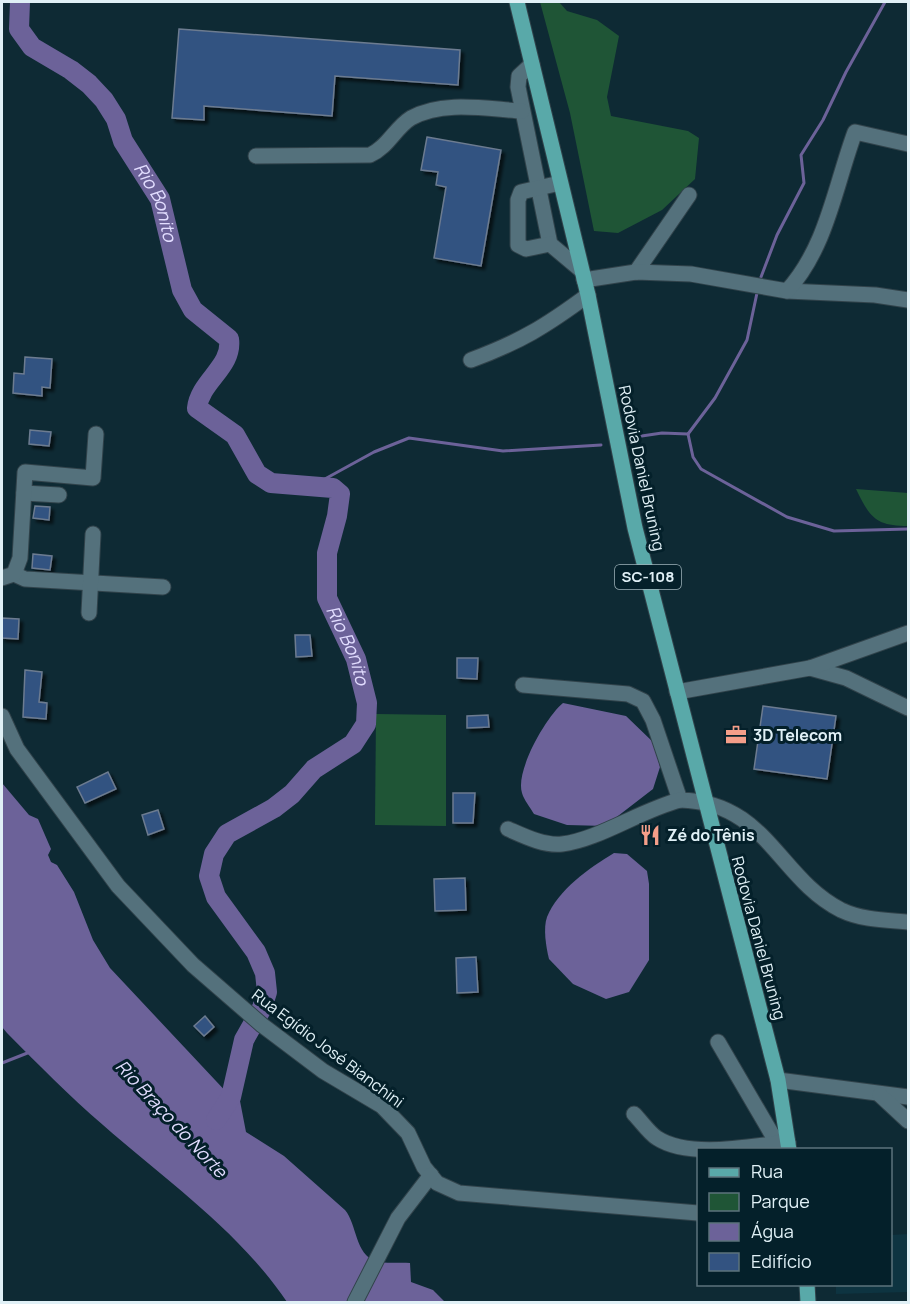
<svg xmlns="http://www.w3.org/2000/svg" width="910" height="1304" font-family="Manrope,sans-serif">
	<defs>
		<filter id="shadow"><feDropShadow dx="3.5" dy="3.5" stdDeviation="1.5" flood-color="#0009"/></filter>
	</defs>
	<rect width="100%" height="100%" fill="#0e2a34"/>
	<path fill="#0e3441" d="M908,1234V1292L836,1294V1285L890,1284L891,1235Z"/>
	<g fill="#1f5536">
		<path d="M540,2H559L567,11L597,20L619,36L607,97L611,116L688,131L699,138L695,179L662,210L618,233L594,231L570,113Z"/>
		<path d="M856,489L908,493V526C876,526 870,518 856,489Z"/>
		<path d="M376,714L446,715V826L375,825Z"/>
	</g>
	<g fill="#6c6299">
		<path d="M563,703L626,716L654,743L660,767L653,789L605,826L567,825L534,814C530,807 524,800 522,793C515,771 546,717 563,703Z"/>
		<path d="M2,783L29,815L38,819L51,849L48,855L51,862L57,865L74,892L93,940L110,968L231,1097L240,1101L246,1132L284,1156L345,1210C357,1224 355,1255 376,1261C384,1264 400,1262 410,1263L411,1282L433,1290L445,1302H287C239,1231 167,1181 103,1125C69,1096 38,1064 7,1033L2,1027Z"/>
		<path d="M614,853L627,854L647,871L649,884V960L629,992L606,999L573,984L549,959C546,947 543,928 547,917C558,890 589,868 614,853Z"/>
	</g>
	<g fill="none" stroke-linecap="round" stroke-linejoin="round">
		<g stroke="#6c6299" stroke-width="3">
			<path d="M761,277L777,235L804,183L801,155L823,120L846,72L885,2"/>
			<path d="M688,434L693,457L701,469L787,517L834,531L908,529"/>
			<path d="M688,434L715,398L747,340L757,293"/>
			<path d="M635,437L662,433L688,434"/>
			<path d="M318,488L323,480L374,452L409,438L503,451L601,445"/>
			<path d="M2,1063L30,1052"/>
		</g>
		<path stroke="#6c6299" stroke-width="20" id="s1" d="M20,2L19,29L32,47L71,70L89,84L104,100L116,119L123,141L160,199L182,290L193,310L229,339C233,367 200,381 197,408L235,435L257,474L271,483L333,488L340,494L337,516L327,553V598L356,659L367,703L366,724L353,744L314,769L292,794L274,808L227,834L214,854L209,876L216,897L256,952L265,973L267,992L262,1008L244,1040L231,1097L216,1120"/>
	</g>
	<g fill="#335381" stroke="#6c7b90" stroke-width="1.5" filter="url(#shadow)">
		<path d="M179,29L460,50L458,85L335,76L332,116L204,106V120L172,118Z"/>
		<path d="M427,137L501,150L481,266L434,258L446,187L436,185L438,172L421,170Z"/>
		<path d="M25,357L52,359L50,388L42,387V396L13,393L14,373L24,374Z"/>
		<path d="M30,430L51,432L49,446L29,444Z"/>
		<path d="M35,506L50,507L49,520L33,518Z"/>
		<path d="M33,554L52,556L50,570L32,568Z"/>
		<path d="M2,618L19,619L18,639L2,638Z"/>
		<path d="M295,635H310L312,656L296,657Z"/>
		<path d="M457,658H478L477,679L457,678Z"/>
		<path d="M25,670L42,672L39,702L47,703L46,719L23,717Z"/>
		<path d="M763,706L836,716L827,779L754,769Z"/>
		<path d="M488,715L489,727L467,728V716Z"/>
		<path d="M108,772L116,789L85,803L77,787Z"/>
		<path d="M453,793H475L473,823H453Z"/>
		<path d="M158,810L164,829L148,835L142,815Z"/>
		<path d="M465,878L466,910L435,911L434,879Z"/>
		<path d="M476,957L478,992L457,993L456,958Z"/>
		<path d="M205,1016L214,1027L204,1036L194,1026Z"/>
	</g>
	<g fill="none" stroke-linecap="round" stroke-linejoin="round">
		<defs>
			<g id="minor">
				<path d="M532,64L519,76L518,87L550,244L581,270"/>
				<path d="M256,156L370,155C388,147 395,128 411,118C443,100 487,109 522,111"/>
				<path d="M550,244L526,249L518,245V200L521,192L560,183"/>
				<path d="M636,272L689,195"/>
				<path d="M584,280L636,272L691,274L787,291L875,295L908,300"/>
				<path d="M787,291C827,247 835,186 855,132L908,144"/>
				<path d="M471,360C520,342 546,326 588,295"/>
				<path d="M24,493L59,495"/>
				<path d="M14,574L25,579L163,587"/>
				<path d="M2,578L14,574L20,558L25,472L93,478L96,434"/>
				<path d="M89,613L93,534"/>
				<path d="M810,668L846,678L908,708"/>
				<path d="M523,685L628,694L643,701L653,720L680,800C767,802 778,878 841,910C862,920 885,920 908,922"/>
				<path d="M677,692L810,668L908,633"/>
				<path d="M2,716L17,749L118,886L193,965L262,1025L323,1071L382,1106L408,1133L424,1167L437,1183L459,1193L698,1213"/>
				<path d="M508,829C524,836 544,846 562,844C598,840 641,810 680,800"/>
				<path d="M718,1042L777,1143"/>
				<path d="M778,1080L908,1097"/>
				<path d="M880,1095L908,1121"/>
				<path d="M634,1114C641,1121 649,1133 657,1138C689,1159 751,1146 788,1142"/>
				<path d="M355,1302L398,1218L431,1175"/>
			</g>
			<g id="major">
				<path d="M517,2L588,295L635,528L778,1080L789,1150"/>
				<path d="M807,1284L808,1302"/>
			</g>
		</defs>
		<use href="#minor" stroke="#31434b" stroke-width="17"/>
		<use href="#major" stroke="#31434b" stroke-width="17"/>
		<use href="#minor" stroke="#54717c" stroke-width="15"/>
		<use href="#major" stroke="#59a9a9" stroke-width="15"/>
	</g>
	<defs>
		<symbol id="office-bare" viewBox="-9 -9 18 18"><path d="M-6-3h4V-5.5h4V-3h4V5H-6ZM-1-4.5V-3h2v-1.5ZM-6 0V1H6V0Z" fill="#f49e89" stroke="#04202a" stroke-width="2.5" paint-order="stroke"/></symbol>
		<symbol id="restaurant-bare" viewBox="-9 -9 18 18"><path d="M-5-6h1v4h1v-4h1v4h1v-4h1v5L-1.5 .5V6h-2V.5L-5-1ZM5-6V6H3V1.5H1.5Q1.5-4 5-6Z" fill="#f49e89" stroke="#04202a" stroke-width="2.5" paint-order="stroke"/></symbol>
	</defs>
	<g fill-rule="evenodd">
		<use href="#office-bare" x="721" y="720" width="30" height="30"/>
		<use href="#restaurant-bare" x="635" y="820" width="30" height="30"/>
	</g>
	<g text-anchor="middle" stroke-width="6" stroke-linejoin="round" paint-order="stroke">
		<rect fill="#04202a" stroke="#9eb2b9" stroke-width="1.5" x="615" y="565" width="66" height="24" rx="4.5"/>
		<g font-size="15" font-weight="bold" fill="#e0f0f6">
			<text x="648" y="582">SC-108</text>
		</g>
		<g font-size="16" fill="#e0f0f6" stroke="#04202a">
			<text transform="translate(642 468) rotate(78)" y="6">Rodovia Daniel Bruning</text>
			<text transform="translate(759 938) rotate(75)" y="6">Rodovia Daniel Bruning</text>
			<text transform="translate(328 1048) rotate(37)" y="6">Rua Egídio José Bianchini</text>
		</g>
		<g font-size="16" font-weight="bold" fill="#e0f0f6" stroke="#04202a" text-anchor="start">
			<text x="753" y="741">3D Telecom</text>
			<text x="667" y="841">Zé do Tênis</text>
		</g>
		<g font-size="18" font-style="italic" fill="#e2ddff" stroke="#04202a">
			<text dy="6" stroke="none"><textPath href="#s1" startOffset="255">Rio Bonito</textPath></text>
			<text dy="6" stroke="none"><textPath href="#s1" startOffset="831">Rio Bonito</textPath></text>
			<text transform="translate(171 1119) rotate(47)" y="6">Rio Braço do Norte</text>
		</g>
	</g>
	<rect width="910" height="1304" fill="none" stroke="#e0f0f6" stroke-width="6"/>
	<rect x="697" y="1148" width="195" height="138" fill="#04202a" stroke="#5c737c" stroke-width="1.5"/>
	<rect x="709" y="1168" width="30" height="9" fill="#59a9a9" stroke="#5c737c" stroke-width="1.5"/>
	<text x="751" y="1178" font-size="18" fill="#e0f0f6">Rua</text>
	<rect x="709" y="1193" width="30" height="18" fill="#1f5536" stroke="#5c737c" stroke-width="1.5"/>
	<text x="751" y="1208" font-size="18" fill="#e0f0f6">Parque</text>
	<rect x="709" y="1223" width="30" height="18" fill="#6c6299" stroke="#5c737c" stroke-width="1.5"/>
	<text x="751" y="1238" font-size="18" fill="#e0f0f6">Água</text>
	<rect x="709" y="1253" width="30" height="18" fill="#335381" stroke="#5c737c" stroke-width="1.5"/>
	<text x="751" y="1268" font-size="18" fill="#e0f0f6">Edifício</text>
</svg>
